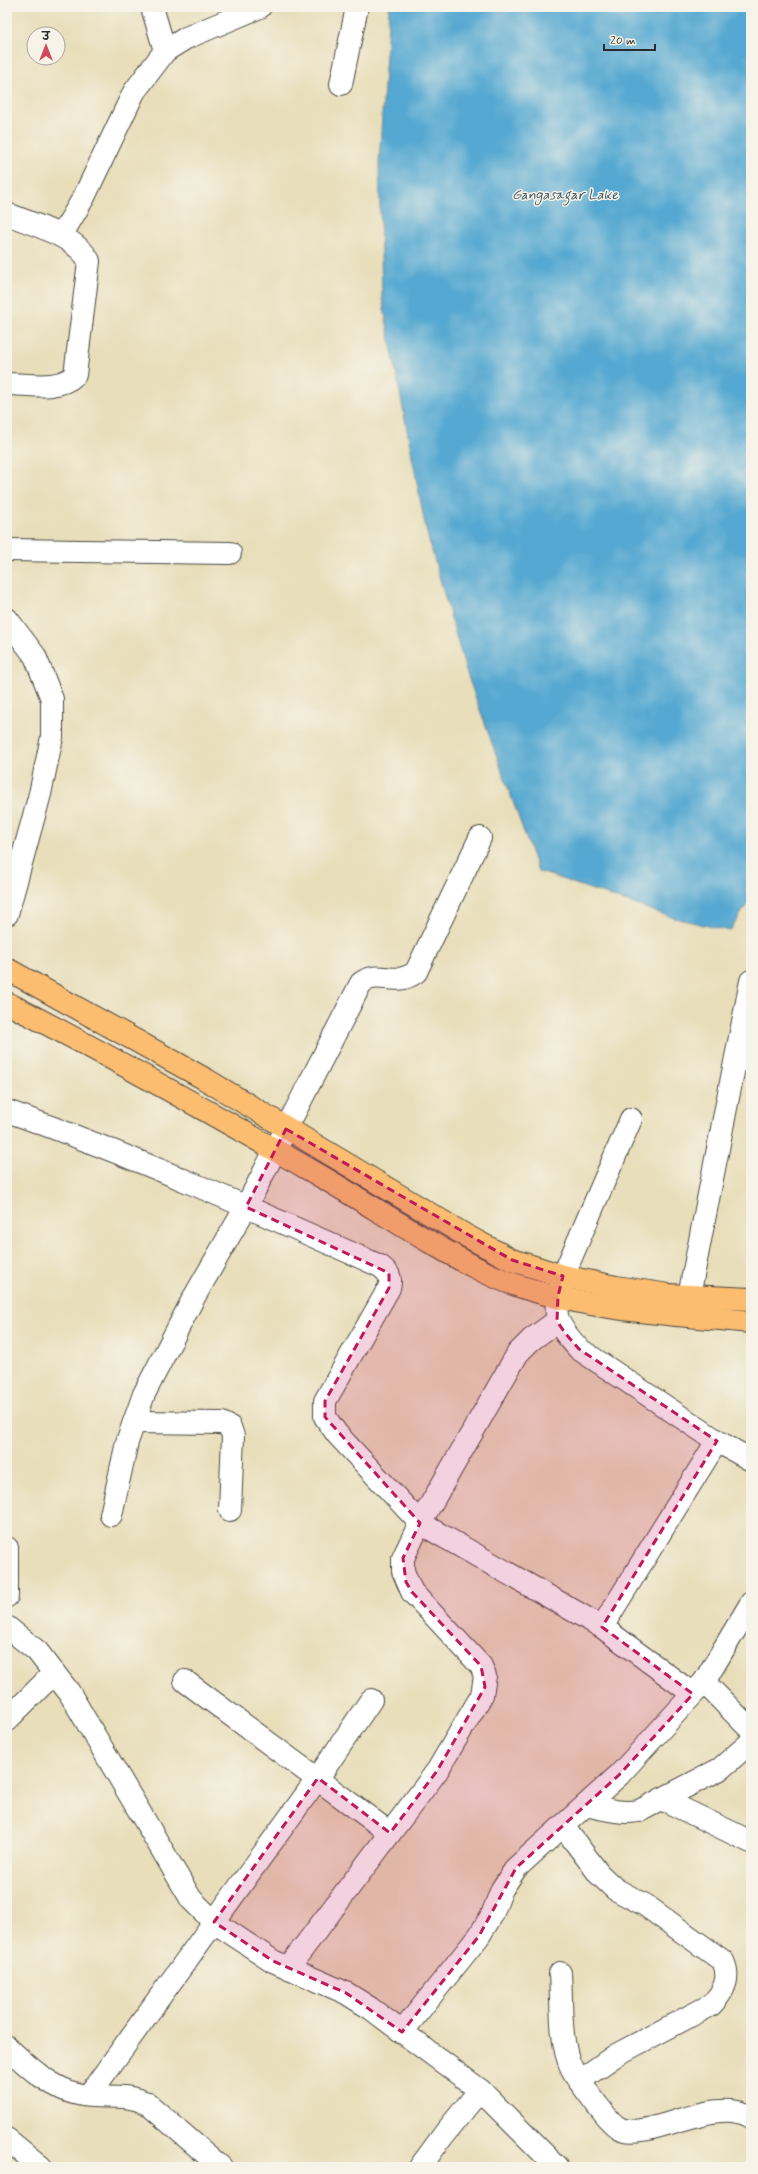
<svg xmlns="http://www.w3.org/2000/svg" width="758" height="2174" font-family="Mynerve,'Playpen Sans Deva',sans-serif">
	<rect width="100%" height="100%" fill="#f7f3e8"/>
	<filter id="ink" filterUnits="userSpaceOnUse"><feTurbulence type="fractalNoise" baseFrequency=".025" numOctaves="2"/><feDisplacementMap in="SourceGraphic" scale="8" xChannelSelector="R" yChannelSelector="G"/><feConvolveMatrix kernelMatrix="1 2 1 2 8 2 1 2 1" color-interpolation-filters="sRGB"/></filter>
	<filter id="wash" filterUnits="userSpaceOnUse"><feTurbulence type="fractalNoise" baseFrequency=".012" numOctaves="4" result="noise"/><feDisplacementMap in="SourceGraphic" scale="16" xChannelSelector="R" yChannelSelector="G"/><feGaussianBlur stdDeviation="0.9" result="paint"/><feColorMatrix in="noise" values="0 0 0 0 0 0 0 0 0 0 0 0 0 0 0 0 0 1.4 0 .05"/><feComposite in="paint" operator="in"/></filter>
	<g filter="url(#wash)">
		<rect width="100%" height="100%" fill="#e8deba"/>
		<path fill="#55a8d1" stroke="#406a7e" d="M389,7H751V898L730,931L674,918L538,871L466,671L426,530L382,298L379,163Z"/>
	</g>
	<g filter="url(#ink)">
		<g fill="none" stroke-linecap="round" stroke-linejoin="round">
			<defs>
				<g id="minor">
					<path d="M152,7L165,51"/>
					<path d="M341,84L357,7"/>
					<path d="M7,214C32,224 76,236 89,261L75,375C58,391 29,384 7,384"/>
					<path d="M61,236L84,197L134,92L165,51L186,38L260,7"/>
					<path d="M7,550L230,553"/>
					<path d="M7,619L35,656L52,699V737L40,794L7,914"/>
					<path d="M7,1111C134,1156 257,1211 380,1266C389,1273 392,1277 389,1288L325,1401V1417L337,1434L420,1523L602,1627L693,1694"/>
					<path d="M631,1119L563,1276C553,1314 552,1320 579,1349L717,1441L751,1460"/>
					<path d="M689,1296L751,981"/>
					<path d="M134,1422L222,1423L230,1427L233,1436L230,1510"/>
					<path d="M111,1515L127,1442L144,1394L193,1299L246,1207L361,983C380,969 395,988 416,972L480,838"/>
					<path d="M7,1548V1596"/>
					<path d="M7,1627L37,1651L69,1692L191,1899L214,1922L273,1961L346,1993L370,2008L480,2090L557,2167"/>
					<path d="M602,1627L717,1441"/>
					<path d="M185,1681L390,1833"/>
					<path d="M704,1682L751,1730"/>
					<path d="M7,1720L54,1673"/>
					<path d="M662,1799L751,1842"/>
					<path d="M586,1805C604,1809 621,1814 639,1811L720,1769L751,1742"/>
					<path d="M563,1826L599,1874L615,1889L645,1905L723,1961C731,1978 724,1992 711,2005L616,2055L579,2081"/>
					<path d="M288,1968L437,1771L482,1695L485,1676L481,1666L412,1592L403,1571V1558L420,1523L518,1353L531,1340L557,1321"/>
					<path d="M560,1973C562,2001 559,2043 572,2069C579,2082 589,2094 598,2106C604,2113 610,2123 619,2128C647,2143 713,2094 751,2117"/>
					<path d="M402,2032L479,1936L492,1915L502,1889L516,1868L619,1775L704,1682L751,1603"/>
					<path d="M7,2047C28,2067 53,2090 82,2095C105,2099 126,2092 148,2104L221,2167"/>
					<path d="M89,2095L318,1778L371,1700"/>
					<path d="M7,2139L41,2167"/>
					<path d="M420,2167L445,2133L480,2090"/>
				</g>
				<g id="highway">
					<path d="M7,969L205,1079L465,1235L512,1260L563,1276L616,1287L669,1295L751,1299"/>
					<path d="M7,1003C112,1057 215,1115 317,1174C353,1195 388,1217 423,1238C454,1256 485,1275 519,1286C593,1311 674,1314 751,1322"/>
				</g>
			</defs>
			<use href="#minor" stroke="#474640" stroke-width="24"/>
			<use href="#highway" stroke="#474640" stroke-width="24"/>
			<use href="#minor" stroke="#fff" stroke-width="22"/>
			<use href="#highway" stroke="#fcbd6f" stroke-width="22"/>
		</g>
	</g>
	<path fill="#c2185b" fill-opacity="0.2" stroke="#c2185b" stroke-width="3" stroke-dasharray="8 5" stroke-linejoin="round" d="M286,1129L512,1260L563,1276L558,1296L557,1321L565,1333L579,1349L717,1441L602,1627L693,1694L619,1775L516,1868L479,1936L402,2032L346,1993L273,1961L214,1922L318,1778L390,1833L437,1771L485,1687L481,1666L412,1592L406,1582L403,1558L420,1523L325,1417V1401L389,1288V1273L246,1207Z"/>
	<g text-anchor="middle" stroke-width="3" stroke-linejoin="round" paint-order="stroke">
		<g font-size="14" font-style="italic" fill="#3a5765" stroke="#f7f3e8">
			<text x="565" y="199">Gangasagar Lake</text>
		</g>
	</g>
	<rect width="758" height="2174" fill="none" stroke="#f7f3e8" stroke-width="24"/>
	<g transform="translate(46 46)"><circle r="19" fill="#f7f3e8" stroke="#a5a39c"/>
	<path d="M0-3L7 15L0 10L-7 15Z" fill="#d1495b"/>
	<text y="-6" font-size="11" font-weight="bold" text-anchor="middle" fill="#2b2b2b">उ</text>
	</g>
	<path d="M604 44v6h51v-6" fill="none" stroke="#2b2b2b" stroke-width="2"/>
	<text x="610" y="44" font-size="12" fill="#2b2b2b" stroke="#f7f3e8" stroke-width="3" paint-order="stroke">20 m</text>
</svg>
